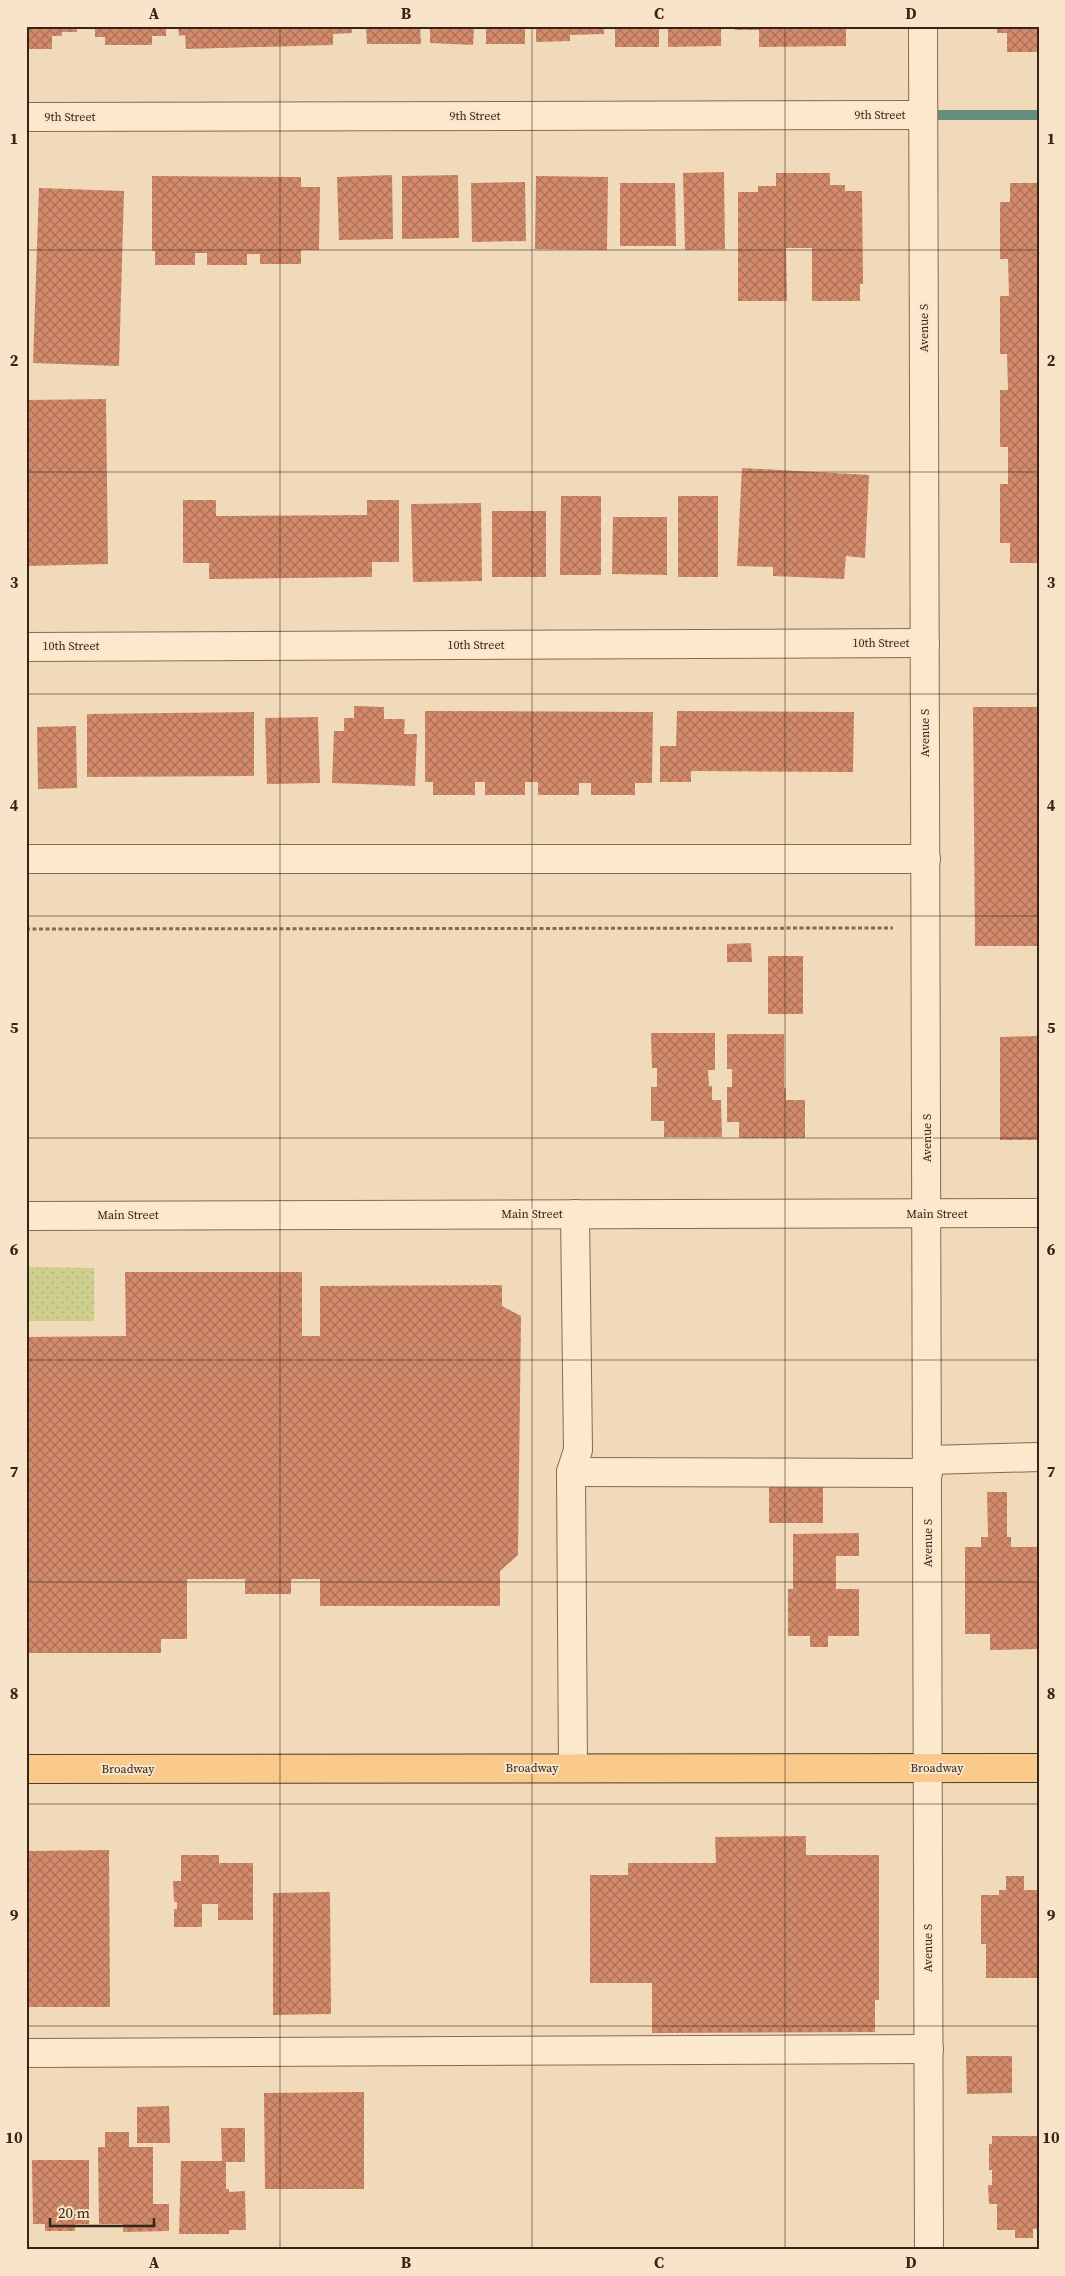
<svg xmlns="http://www.w3.org/2000/svg" width="1065" height="2276" font-family="'Source Serif 4',serif">
	<defs>
		<pattern id="grass-dots" width="8" height="8" patternUnits="userSpaceOnUse" patternTransform="scale(1.25)"><rect width="8" height="8" fill="#cfcf8d"/><path d="M2 2h.1M6 6h.1" fill="none" stroke="#b2b279" stroke-width="1.8" stroke-linecap="round"/></pattern>
		<pattern id="building-cross-hatch" width="8" height="8" patternUnits="userSpaceOnUse" patternTransform="scale(1.25)"><rect width="8" height="8" fill="#d38a6b"/><path d="M0 0l8 8M0 8l8-8" fill="none" stroke="#ac7157"/></pattern>
	</defs>
	<rect width="100%" height="100%" fill="#f1dab9"/>
	<path fill="url(#grass-dots)" d="M26,1267L94,1268V1321H26Z"/>
	<g fill="none" stroke-linecap="round" stroke-linejoin="round">
		<path stroke="#668e7f" stroke-width="10" d="M924,115H1039"/>
	</g>
	<g fill="url(#building-cross-hatch)">
		<path d="M26,26H77V32H62V36H52V49H26Z"/>
		<path d="M95,26H166V36H152V45H105V37H95Z"/>
		<path d="M178,26H351L352,33L333,34V45L186,49L185,35L179,36Z"/>
		<path d="M366,26H420L421,44H367Z"/>
		<path d="M430,26H474L473,45L430,43Z"/>
		<rect x="486" y="26" width="39" height="18"/>
		<path d="M536,26H604V34L570,35V41L536,42Z"/>
		<rect x="615" y="26" width="44" height="21"/>
		<path d="M668,26H721V46L668,47Z"/>
		<path d="M735,26H846V46L759,47V30H735Z"/>
		<path d="M997,26H1039L1038,52H1007V33H997Z"/>
		<path d="M724,172L725,249L685,250L683,173Z"/>
		<path d="M776,173H830V185H845V191H862L863,284H860V301H812V248H786L787,301H738V192H758V186H776Z"/>
		<path d="M392,175L393,239L339,240L337,177Z"/>
		<path d="M458,175L459,238L402,239V176Z"/>
		<path d="M152,176L301,177V187H320L319,250H301V264H260V254H247V265H207V253H195V265H155V251H152Z"/>
		<path d="M536,176L608,177L607,250L535,249Z"/>
		<path d="M525,182L526,241L472,242L471,183Z"/>
		<path d="M620,183H675L676,246H620Z"/>
		<path d="M1010,183H1039V563H1010V543H1000V484H1008V447H1000V390H1008L1007,354H1000V296H1009L1008,259H1000V202H1010Z"/>
		<path d="M39,188L124,191L119,366L33,363Z"/>
		<path d="M106,399L108,564L29,566L27,400Z"/>
		<path d="M742,468L869,475L865,558L846,556L844,579L773,576V567L737,566Z"/>
		<path d="M561,496H601V575H560Z"/>
		<rect x="678" y="496" width="40" height="81"/>
		<path d="M183,500H216V516L367,515V500H399V562H372V577L209,579V563H183Z"/>
		<path d="M481,503L482,581L413,582L411,504Z"/>
		<rect x="492" y="511" width="54" height="66"/>
		<path d="M613,517H667V575L612,574Z"/>
		<path d="M354,706L384,707V719H405L404,734H417L415,786L332,783L334,731H344V718H354Z"/>
		<path d="M973,707H1039V946H975Z"/>
		<path d="M425,711L653,712L652,783H635V795H591V783H579V795H538V782H525V795H485V782H475V795H433V782H425Z"/>
		<path d="M677,711L854,712L853,772L691,771V782H660V746H676Z"/>
		<path d="M254,712V776L87,777V714Z"/>
		<path d="M318,717L320,783L267,784L265,718Z"/>
		<path d="M76,726L77,788L38,789L37,727Z"/>
		<path d="M751,943L752,962H727V944Z"/>
		<rect x="768" y="956" width="35" height="58"/>
		<path d="M651,1033H715V1070H708L709,1086H712V1100H721L722,1137H664V1121H651V1087H657V1068H652Z"/>
		<path d="M727,1034H784V1088H786V1100H805V1138H739V1122H727V1087H732V1069H727Z"/>
		<path d="M1039,1036V1140H1000V1037Z"/>
		<path d="M125,1272H302V1336H320V1286L502,1285V1306L521,1316L518,1555L500,1571V1606H320V1579H291V1594H245V1579H187V1639H161V1653H26V1337L126,1336Z"/>
		<rect x="769" y="1485" width="54" height="38"/>
		<path d="M987,1492H1007V1537H1011V1547H1039V1649L990,1650V1634H965V1547H981V1537H988Z"/>
		<path d="M859,1533V1556H836V1589H859V1636H828V1647H810V1636H788V1589H793V1534Z"/>
		<path d="M806,1836V1855H879V2000H875V2032L652,2033V1983H590V1875H628V1863H716L715,1837Z"/>
		<path d="M26,1842H29V1851L109,1850L110,2007H26Z"/>
		<path d="M181,1855H219V1863H253V1920H218V1904H202V1927H174V1909H177V1902H174L173,1881H181Z"/>
		<path d="M1006,1876H1024V1890H1039L1038,1978H986V1944H981V1895H999V1890H1006Z"/>
		<path d="M330,1892L331,2014L273,2015V1893Z"/>
		<path d="M966,2056H1012V2093L967,2094Z"/>
		<path d="M364,2092V2189H265L264,2093Z"/>
		<path d="M169,2106L170,2143H137V2107Z"/>
		<path d="M221,2128H245V2162H226V2189H229V2192L245,2191L246,2230H229V2234H179L181,2161H222Z"/>
		<path d="M105,2132H129V2147H153V2204H169V2231L123,2232V2224H99L98,2147H105Z"/>
		<path d="M992,2136H1039V2229H1033V2238H1015V2230H997V2204H989L988,2185H992V2170H989V2144H992Z"/>
		<path d="M32,2160H89V2224H75V2231H45V2224H33Z"/>
	</g>
	<g fill="none" stroke-linecap="round" stroke-linejoin="round">
		<defs>
			<g id="minor">
				<path d="M923,26L929,2250"/>
				<path d="M26,117L923,115"/>
				<path d="M26,647L925,643"/>
				<path d="M26,859H926"/>
				<path d="M26,1216L1039,1213"/>
				<path d="M928,1460L1039,1457"/>
				<path d="M571,1472L928,1473"/>
				<path d="M573,1768L571,1472L578,1450L575,1214"/>
				<path d="M26,2053L929,2049"/>
			</g>
			<path id="major" d="M26,1769L1039,1768"/>
		</defs>
		<use href="#minor" stroke="#886953" stroke-width="30"/>
		<use href="#major" stroke="#553828" stroke-width="30"/>
		<path stroke="#886953" stroke-width="3" stroke-dasharray="4 2.5" stroke-linecap="butt" d="M26,929L893,928"/>
		<use href="#minor" stroke="#fce8cc" stroke-width="28"/>
		<use href="#major" stroke="#f9ca8b" stroke-width="28"/>
	</g>
	<path fill="none" stroke="#362419" stroke-width="1" stroke-opacity="0.55" d="M280,26V2250M532,26V2250M785,26V2250M26,250H1039M26,472H1039M26,694H1039M26,916H1039M26,1138H1039M26,1360H1039M26,1582H1039M26,1804H1039M26,2026H1039"/>
	<g text-anchor="middle" stroke-width="4" stroke-linejoin="round" paint-order="stroke">
		<g font-size="12" fill="#362419" stroke="#f8e5c9">
			<text x="880" y="119">9th Street</text>
			<text x="475" y="120">9th Street</text>
			<text x="70" y="121">9th Street</text>
			<text transform="translate(924 328) rotate(-90)" y="4">Avenue S</text>
			<text x="881" y="647">10th Street</text>
			<text x="476" y="649">10th Street</text>
			<text x="71" y="650">10th Street</text>
			<text transform="translate(925 733) rotate(-90)" y="4">Avenue S</text>
			<text transform="translate(927 1138) rotate(-90)" y="4">Avenue S</text>
			<text x="532" y="1218">Main Street</text>
			<text x="937" y="1218">Main Street</text>
			<text x="128" y="1219">Main Street</text>
			<text transform="translate(928 1543) rotate(-90)" y="4">Avenue S</text>
			<text x="532" y="1772">Broadway</text>
			<text x="937" y="1772">Broadway</text>
			<text x="128" y="1773">Broadway</text>
			<text transform="translate(928 1948) rotate(-90)" y="4">Avenue S</text>
		</g>
	</g>
	<rect width="1065" height="2276" fill="none" stroke="#f8e5c9" stroke-width="55"/>
	<path d="M50 2218v8h104v-8" fill="none" stroke="#362419" stroke-width="2.5"/>
	<text x="58" y="2218" font-size="15" fill="#362419" stroke="#f8e5c9" stroke-width="4" paint-order="stroke">20 m</text>
	<rect x="28" y="28" width="1010" height="2220" fill="none" stroke="#362419" stroke-width="2"/>
	<g font-size="16" text-anchor="middle" font-weight="bold" fill="#362419">
		<text x="154" y="19">A</text>
		<text x="406" y="19">B</text>
		<text x="659" y="19">C</text>
		<text x="911" y="19">D</text>
		<text x="14" y="144">1</text>
		<text x="1051" y="144">1</text>
		<text x="14" y="366">2</text>
		<text x="1051" y="366">2</text>
		<text x="14" y="588">3</text>
		<text x="1051" y="588">3</text>
		<text x="14" y="811">4</text>
		<text x="1051" y="811">4</text>
		<text x="14" y="1033">5</text>
		<text x="1051" y="1033">5</text>
		<text x="14" y="1255">6</text>
		<text x="1051" y="1255">6</text>
		<text x="14" y="1477">7</text>
		<text x="1051" y="1477">7</text>
		<text x="14" y="1699">8</text>
		<text x="1051" y="1699">8</text>
		<text x="14" y="1921">9</text>
		<text x="1051" y="1921">9</text>
		<text x="14" y="2143">10</text>
		<text x="1051" y="2143">10</text>
		<text x="154" y="2268">A</text>
		<text x="406" y="2268">B</text>
		<text x="659" y="2268">C</text>
		<text x="911" y="2268">D</text>
	</g>
</svg>
